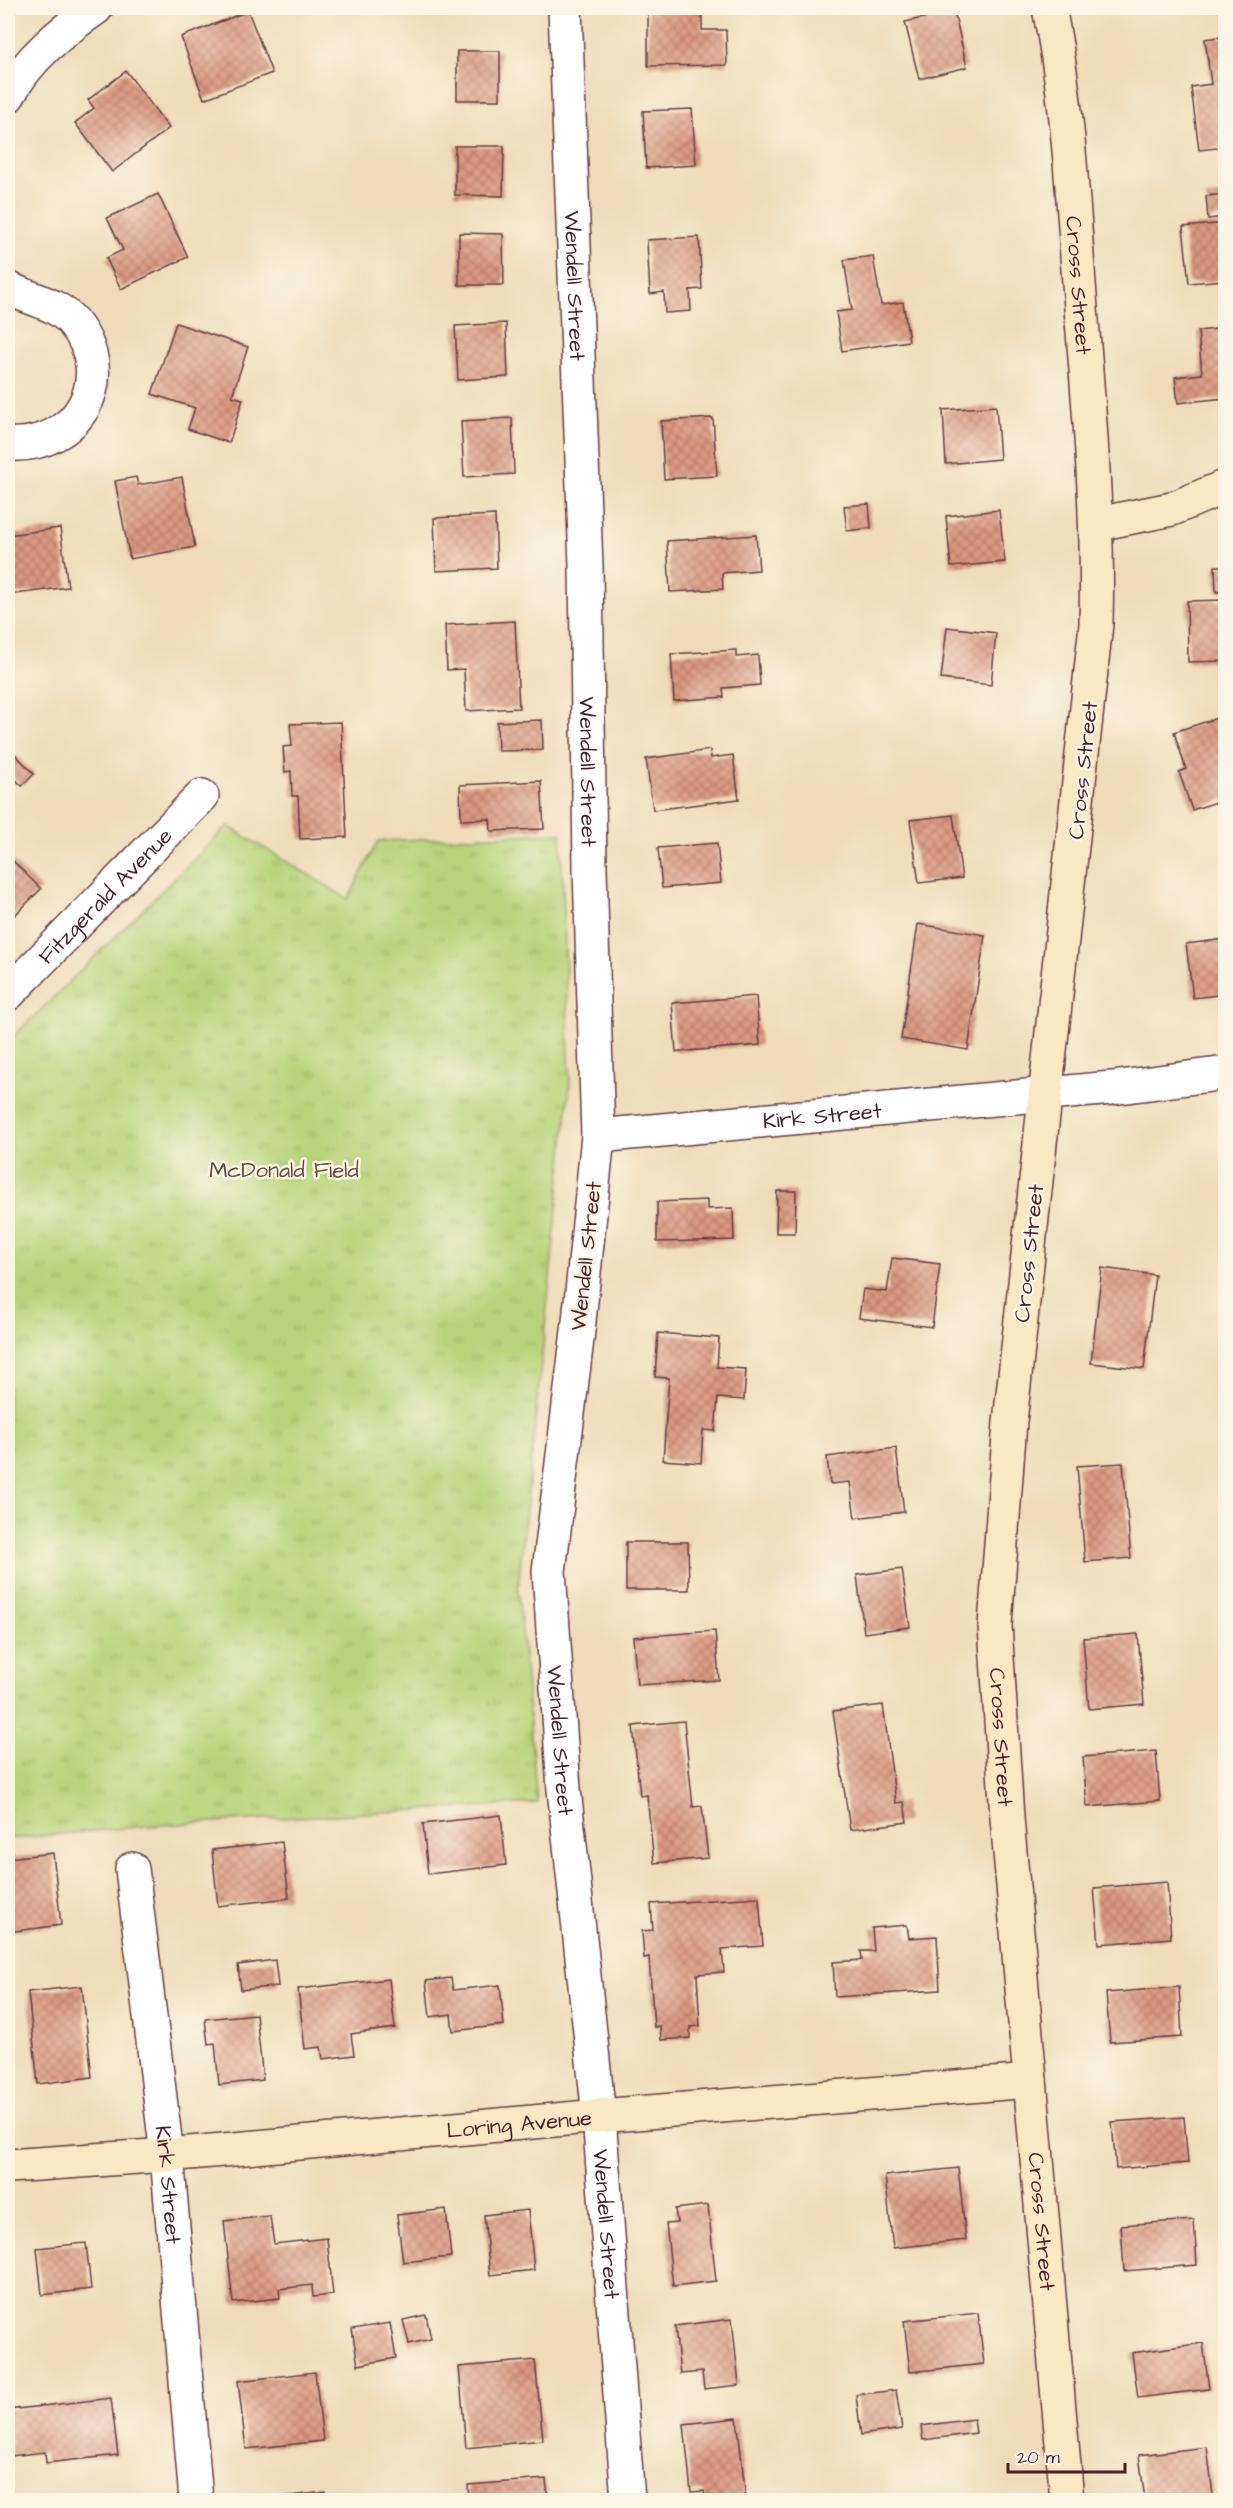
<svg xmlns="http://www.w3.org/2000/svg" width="1233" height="2508" font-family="'Architects Daughter',sans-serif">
	<defs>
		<pattern id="park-tufts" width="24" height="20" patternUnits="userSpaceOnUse" patternTransform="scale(1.5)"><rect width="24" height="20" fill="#b8d47a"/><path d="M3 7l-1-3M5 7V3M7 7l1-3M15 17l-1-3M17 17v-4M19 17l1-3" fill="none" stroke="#a0b66a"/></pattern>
		<pattern id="building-cross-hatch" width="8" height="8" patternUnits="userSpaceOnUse" patternTransform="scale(1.5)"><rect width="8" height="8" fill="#db9881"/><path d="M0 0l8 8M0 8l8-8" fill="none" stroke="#b47b6a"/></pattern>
	</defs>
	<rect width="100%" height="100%" fill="#fcf5e5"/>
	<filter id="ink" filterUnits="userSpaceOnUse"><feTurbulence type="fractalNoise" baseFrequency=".0167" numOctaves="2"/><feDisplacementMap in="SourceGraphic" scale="12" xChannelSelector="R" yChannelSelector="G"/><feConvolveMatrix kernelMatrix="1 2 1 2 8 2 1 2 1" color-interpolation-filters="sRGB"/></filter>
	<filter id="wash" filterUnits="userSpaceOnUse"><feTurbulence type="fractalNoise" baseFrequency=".008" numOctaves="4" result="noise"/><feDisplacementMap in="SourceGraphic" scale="24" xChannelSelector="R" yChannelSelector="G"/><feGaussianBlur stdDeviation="1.35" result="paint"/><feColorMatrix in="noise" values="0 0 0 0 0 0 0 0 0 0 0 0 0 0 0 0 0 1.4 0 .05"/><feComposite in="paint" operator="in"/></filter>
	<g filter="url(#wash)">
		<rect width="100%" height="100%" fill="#efdbb9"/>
		<path fill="url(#park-tufts)" stroke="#817a52" stroke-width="1.5" d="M228,826L348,899L378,841L561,833L570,1084L518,1588L537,1803L147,1826L8,1839V1042Z"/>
		<g id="blocks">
			<g fill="url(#building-cross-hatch)">
				<path d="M648,8H702V30H726L727,65L648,66Z"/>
				<path d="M248,11L272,73L204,99L181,37Z"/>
				<path d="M954,11L967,67L919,79L905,22Z"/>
				<path d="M1226,36V147L1199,150L1191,87L1211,84L1205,39Z"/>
				<rect x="457" y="51" width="43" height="49"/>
				<path d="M126,71L169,128L112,172L75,123L94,108L88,100Z"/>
				<path d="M692,109L696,165L646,168L643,111Z"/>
				<path d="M455,146H504L503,196L455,195Z"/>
				<path d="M158,194L188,257L121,289L106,258L123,250L107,218Z"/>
				<path d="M1226,194V217L1208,219L1206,196Z"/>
				<path d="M1226,223V280L1189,283L1183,227Z"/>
				<path d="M459,233L503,234L504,285H459Z"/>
				<path d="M699,237L702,289L690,290L691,311L665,313L664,292L650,294L647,240Z"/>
				<path d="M873,256L881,305L903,302L909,341L842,351L836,312L852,310L844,260Z"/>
				<path d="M176,323L248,347L232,396L243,399L229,443L188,429L195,408L152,394Z"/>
				<path d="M506,323L508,377L458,380L455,326Z"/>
				<path d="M1226,328L1225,398L1178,403L1175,377L1202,374L1198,331Z"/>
				<path d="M996,406L1000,459L946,464L943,410Z"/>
				<path d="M512,418L514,474L464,477L461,421Z"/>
				<path d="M713,418L717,476L664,479L661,421Z"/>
				<path d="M136,477L138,485L182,477L195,547L130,559L115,481Z"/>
				<path d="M869,504L871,528L847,531L844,506Z"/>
				<path d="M999,510L1005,562L951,567L946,516Z"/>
				<path d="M495,515L497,568L436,571L434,518Z"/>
				<path d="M60,528L68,587L8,595V535Z"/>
				<path d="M756,535L759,570L722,573L723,589L670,592L667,541Z"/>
				<path d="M1215,566H1226V592H1216Z"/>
				<path d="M1226,600V661L1188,662L1187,601Z"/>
				<path d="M515,621L519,708L466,711L464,669L447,670L445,625Z"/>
				<path d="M947,627L996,633L991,685L941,679Z"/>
				<path d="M736,650V657L758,655L760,685L723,688L724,697L674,701L671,654Z"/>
				<path d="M1226,715V799L1192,810L1179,772L1186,769L1174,732Z"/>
				<path d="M542,720L543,750L498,751L497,722Z"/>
				<path d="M341,722L347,837L300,839L298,796H292L291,771L285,772L283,747L292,746L290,724Z"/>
				<path d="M11,750L34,774L22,786L9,773L8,774V754Z"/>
				<path d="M710,750L711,758L733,755L739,799L653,810L646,759Z"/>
				<path d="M541,781L544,829L491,831L490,819L461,820L460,785Z"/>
				<path d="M953,815L962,878L919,883L910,820Z"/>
				<path d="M717,843L721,883L662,888L658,848Z"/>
				<path d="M8,856L41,889L11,919L8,915Z"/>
				<path d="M918,924L985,935L968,1050L901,1039Z"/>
				<path d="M1226,939V994L1193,998L1186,944Z"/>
				<path d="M756,996L760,1045L676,1052L672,1003Z"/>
				<path d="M777,1191H796L795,1233H776Z"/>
				<path d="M707,1200V1209L733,1208L734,1240L657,1242V1202Z"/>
				<path d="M892,1258L940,1264L932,1327L859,1318L863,1289L887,1292Z"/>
				<path d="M1102,1268L1155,1275L1144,1369L1091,1363Z"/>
				<path d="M658,1333L719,1338L717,1367L746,1369L744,1400L718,1398L715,1431L703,1430L701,1463L663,1460L669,1378L655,1377Z"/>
				<path d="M896,1448L904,1512L855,1518L850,1482L830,1484L827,1457Z"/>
				<path d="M1123,1463L1131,1558L1085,1562L1077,1466Z"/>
				<path d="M626,1542H688L689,1590H626Z"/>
				<path d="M902,1569L910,1627L864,1633L857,1575Z"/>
				<path d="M715,1631L719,1680L637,1685L633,1637Z"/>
				<path d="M1138,1634L1144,1704L1089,1709L1083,1638Z"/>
				<path d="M883,1705L896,1803L904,1802L907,1822L850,1830L833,1711Z"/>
				<path d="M684,1721L693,1807L702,1806L708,1858L654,1863L647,1795L640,1796L633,1726Z"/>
				<path d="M1156,1751L1160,1801L1087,1807L1083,1757Z"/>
				<path d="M501,1815L506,1865L428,1874L423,1824Z"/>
				<path d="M282,1842L289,1898L218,1906L212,1850Z"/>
				<path d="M53,1853L61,1925L8,1932V1858Z"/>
				<path d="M1167,1882L1171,1938L1099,1944L1094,1888Z"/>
				<path d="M759,1897L763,1946L722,1949L724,1972L697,1974L700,2026L690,2027V2038L661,2040L660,2026L654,2027L649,1957L644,1958L642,1931L653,1930L651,1904Z"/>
				<path d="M907,1925L909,1938L937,1936L940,1990L835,1997L833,1962L862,1960L861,1951H874L872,1928Z"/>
				<path d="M275,1960L278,1986L241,1990L238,1965Z"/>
				<path d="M451,1978L453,1990L500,1985L504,2025L453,2031L451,2014L430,2017L426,1981Z"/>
				<path d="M389,1979L395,2028L351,2034L354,2055L323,2059L321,2047L305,2049L298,1989Z"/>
				<path d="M82,1986L92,2077L38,2084L28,1992Z"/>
				<path d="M1179,1987L1182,2037L1110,2042L1106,1993Z"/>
				<path d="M256,2014L263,2080L219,2085L215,2043L208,2044L205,2019Z"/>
				<path d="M1184,2117L1188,2163L1116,2169L1112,2122Z"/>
				<path d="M958,2168L966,2240L893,2248L885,2176Z"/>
				<path d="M708,2205L716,2281L673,2286L666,2224L677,2223L675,2209Z"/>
				<path d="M446,2209L451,2257L403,2262L397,2215Z"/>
				<path d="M528,2210L534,2270L490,2275L484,2215Z"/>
				<path d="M270,2216L274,2244L327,2238L333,2295L313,2297L312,2285L279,2289L280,2298L233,2303L224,2221Z"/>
				<path d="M1194,2220L1197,2265L1124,2271L1121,2225Z"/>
				<path d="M86,2243L91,2289L42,2295L37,2248Z"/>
				<path d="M978,2313L984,2364L910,2372L904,2321Z"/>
				<path d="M426,2315L431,2339L409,2344L403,2320Z"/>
				<path d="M732,2319L739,2385L704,2389L702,2372L680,2374L675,2326Z"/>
				<path d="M390,2323L396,2358L358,2365L352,2329Z"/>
				<path d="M1203,2343L1209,2389L1138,2398L1132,2353Z"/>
				<path d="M535,2360L543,2440L466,2448L459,2367Z"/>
				<path d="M315,2372L323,2441L246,2449L238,2381Z"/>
				<path d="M896,2390L902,2429L861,2435L856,2395Z"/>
				<path d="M111,2398L118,2455L46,2463L45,2452L11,2456L8,2410Z"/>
				<path d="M737,2418L746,2500H705L704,2491L691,2492L684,2424Z"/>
				<path d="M974,2419L976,2433L923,2440L921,2426Z"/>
				<path d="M1207,2447L1213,2495L1172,2500H1145L1139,2455Z"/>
				<path d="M546,2479L548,2500H469L468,2485Z"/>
				<path d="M325,2492L326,2500H263V2499Z"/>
			</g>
		</g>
	</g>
	<g filter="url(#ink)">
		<use href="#blocks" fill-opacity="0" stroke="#633b40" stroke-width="1.5"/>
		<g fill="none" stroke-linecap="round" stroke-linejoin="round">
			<defs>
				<g id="street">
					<path id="s1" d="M565,8L586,566L590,869L598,1136L578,1331L549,1571L564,1789L599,2116L628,2500"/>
					<path d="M8,96C27,59 62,31 96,8"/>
					<path d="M8,288C29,299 57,303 73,322C119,378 78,449 8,444"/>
					<path id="s2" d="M8,994L202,796"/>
					<path id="s3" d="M598,1136L1112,1088L1226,1073"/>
					<path id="s4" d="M132,1869L167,2155L196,2500"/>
				</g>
				<g id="secondary">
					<path id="s5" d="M1049,8C1068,98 1072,191 1079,283C1088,397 1099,510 1096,624L1010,1422L995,1625L1007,1818L1067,2500"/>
					<path d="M1097,524L1172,509L1226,486"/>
					<path id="s6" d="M8,2166L167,2155L599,2116L1030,2081"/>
				</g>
			</defs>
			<use href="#street" stroke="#633b40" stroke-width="36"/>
			<use href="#secondary" stroke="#633b40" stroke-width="36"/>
			<use href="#street" stroke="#fff" stroke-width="33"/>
			<use href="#secondary" stroke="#fae7c3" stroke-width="33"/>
		</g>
	</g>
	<g text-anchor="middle" stroke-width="5" stroke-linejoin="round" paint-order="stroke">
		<g font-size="22" fill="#4a1f2b" stroke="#fcf5e5">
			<text dy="8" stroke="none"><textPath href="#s1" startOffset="278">Wendell Street</textPath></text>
			<text dy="8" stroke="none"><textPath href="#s5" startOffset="279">Cross Street</textPath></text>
			<text transform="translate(1082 770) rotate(-84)" y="8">Cross Street</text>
			<text dy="8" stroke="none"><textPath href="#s1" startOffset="764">Wendell Street</textPath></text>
			<text dy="8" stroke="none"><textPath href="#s2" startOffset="138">Fitzgerald Avenue</textPath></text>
			<text dy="8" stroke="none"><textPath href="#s3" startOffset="225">Kirk Street</textPath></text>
			<text transform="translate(1028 1253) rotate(-84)" y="8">Cross Street</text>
			<text transform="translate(585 1256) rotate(-84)" y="8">Wendell Street</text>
			<text dy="8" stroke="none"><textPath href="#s5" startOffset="1737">Cross Street</textPath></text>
			<text dy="8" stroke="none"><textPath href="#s1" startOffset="1736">Wendell Street</textPath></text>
			<text dy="8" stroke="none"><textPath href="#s6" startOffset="513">Loring Avenue</textPath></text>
			<text dy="8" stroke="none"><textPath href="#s4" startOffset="318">Kirk Street</textPath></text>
			<text dy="8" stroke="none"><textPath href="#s5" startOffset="2223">Cross Street</textPath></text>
			<text dy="8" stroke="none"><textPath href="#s1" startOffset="2222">Wendell Street</textPath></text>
		</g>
		<g font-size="22" fill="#664c3f" stroke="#fcf5e5">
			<text x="284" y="1177">McDonald Field</text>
		</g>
	</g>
	<rect width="1233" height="2508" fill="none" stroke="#fcf5e5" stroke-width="30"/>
	<path d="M1008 2463v9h117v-9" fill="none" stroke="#4a1f2b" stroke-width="3"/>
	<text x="1017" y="2463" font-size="18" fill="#4a1f2b" stroke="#fcf5e5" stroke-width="4.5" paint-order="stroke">20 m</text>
</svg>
